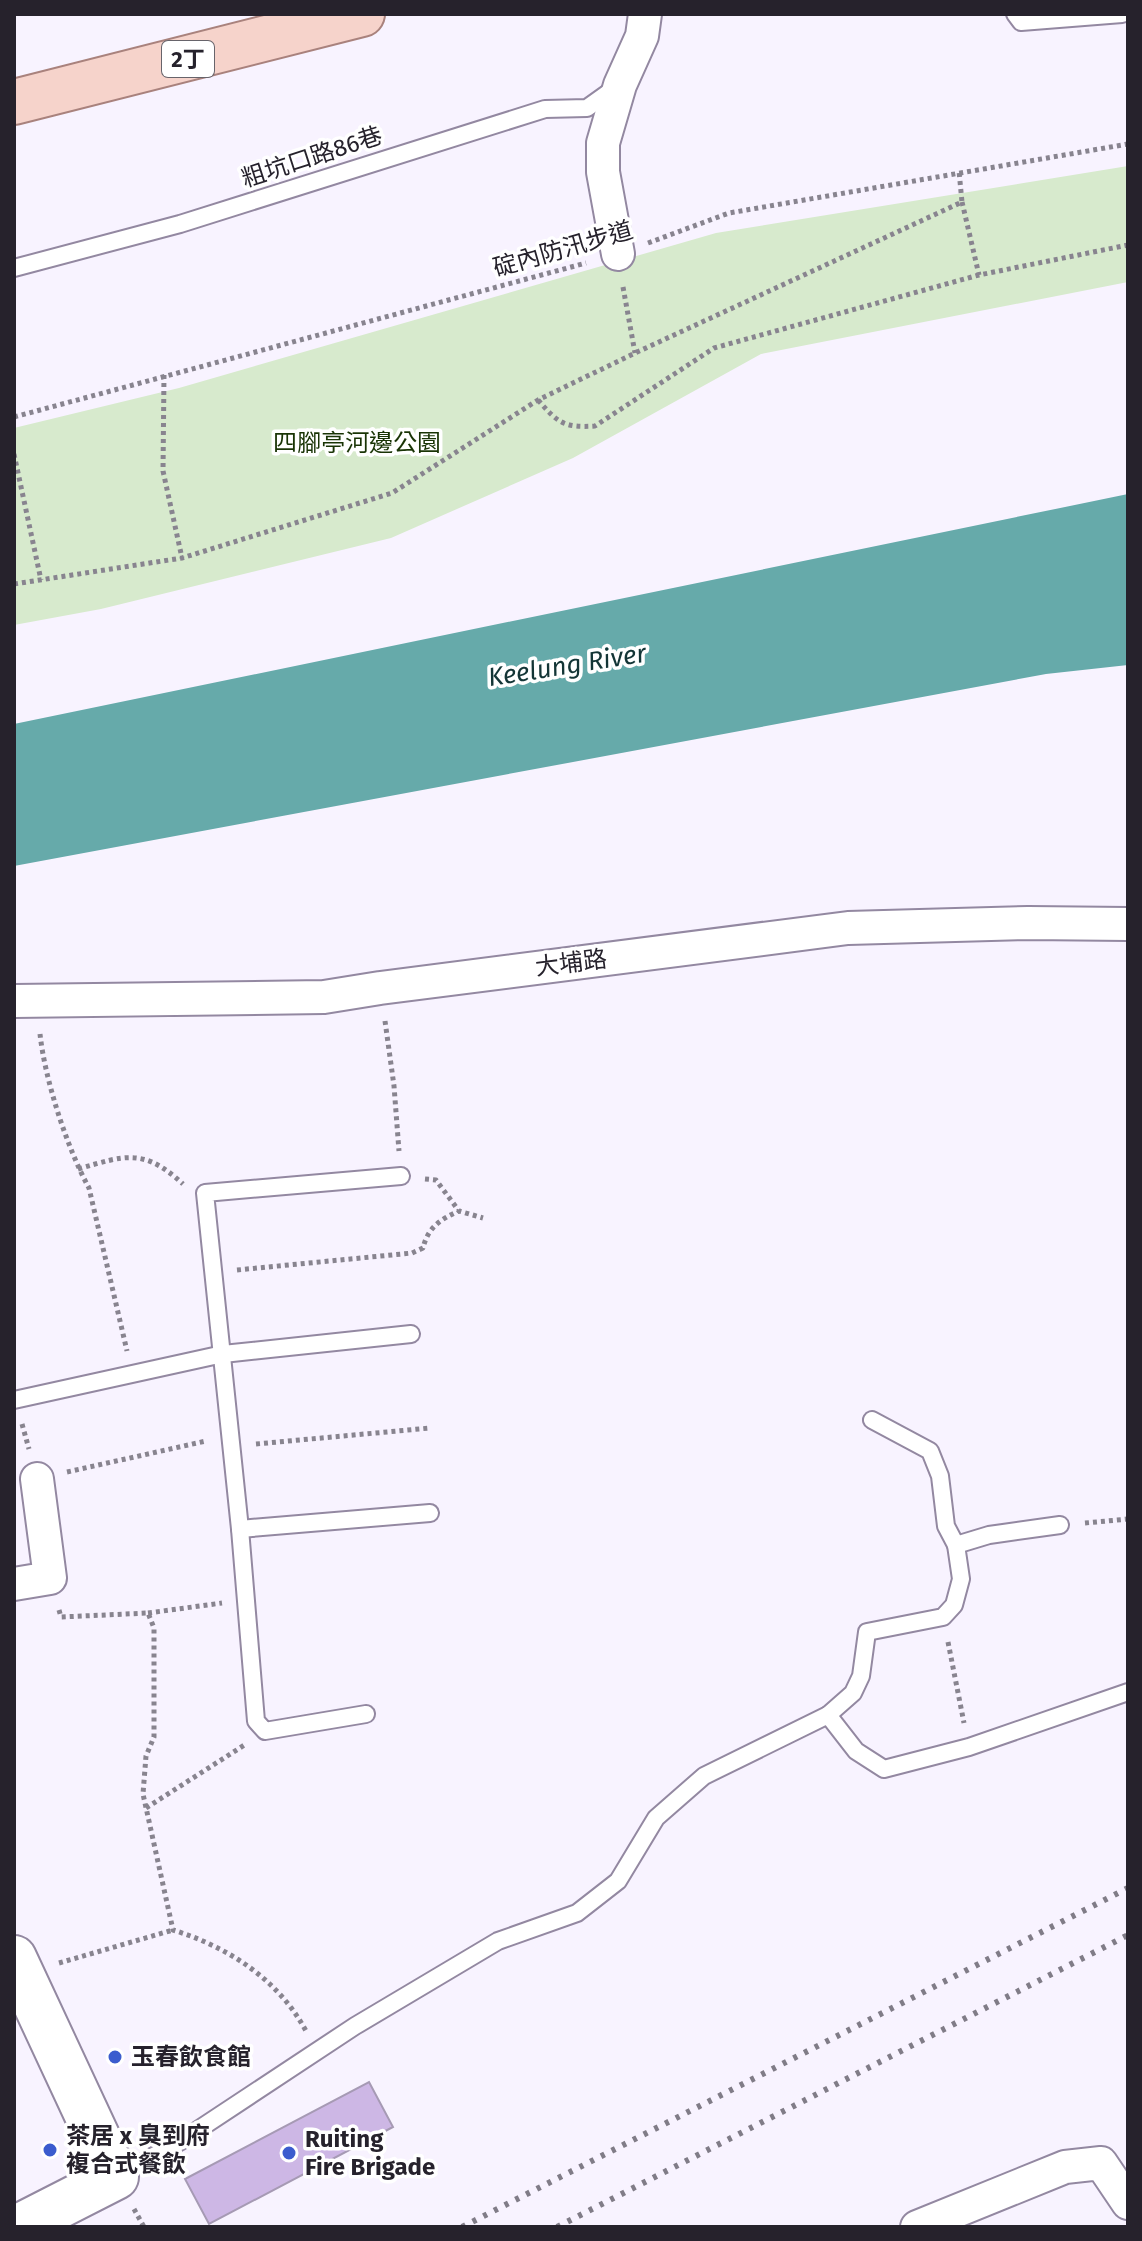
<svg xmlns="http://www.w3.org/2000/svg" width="1142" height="2241" font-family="'Fira Sans','Noto Sans TC',sans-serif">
	<rect width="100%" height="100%" fill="#f8f3ff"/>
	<path fill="#d7eacd" d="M1128,166V282L761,354L573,458L391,538L101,609L14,625V428L179,388L716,233Z"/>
	<path fill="#6aa" d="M1128,494V665L1046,674L14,866V724Z"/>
	<path fill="#cdb7e5" stroke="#a69ab4" stroke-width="2" d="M369,2082L393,2127L209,2224L185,2179Z"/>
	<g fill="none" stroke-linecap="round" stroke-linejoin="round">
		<defs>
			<g id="lane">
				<path d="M1015,14L1021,22L1122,14"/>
				<path d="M14,268L180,224L545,109L587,108L615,88"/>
				<path d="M14,1400L223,1354L411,1334"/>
				<path d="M872,1420L930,1451L940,1476L946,1526L956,1545"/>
				<path d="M240,1529L430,1513"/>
				<path d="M366,1714L265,1731L256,1721L240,1529L205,1193L401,1176"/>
				<path d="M828,1715L853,1693L861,1676L867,1632L943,1617L954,1605L961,1579L956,1545L989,1535L1060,1525"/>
				<path d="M117,2176L181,2141L355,2026L498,1941L577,1913L618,1881L656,1818L704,1776L828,1715L856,1751L884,1769L969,1747L1128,1692"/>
			</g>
			<g id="street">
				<path d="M618,254L603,172V143L620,85L642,36L645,14"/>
				<path d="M14,1001L324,997L380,988L848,928L1028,923L1128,924"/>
				<path d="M14,1584L50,1578L37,1479"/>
				<path d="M917,2227L1065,2167L1101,2163L1128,2203"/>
			</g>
			<path id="secondary" d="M14,1958L116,2177L18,2227"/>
			<path id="primary" d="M14,102L362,14"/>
		</defs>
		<use href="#lane" stroke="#9388a1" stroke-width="20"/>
		<use href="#street" stroke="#9388a1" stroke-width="36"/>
		<use href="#secondary" stroke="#9388a1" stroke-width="48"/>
		<use href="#primary" stroke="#a9827d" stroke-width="48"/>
		<g stroke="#88848f" stroke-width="5" stroke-dasharray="4 4" stroke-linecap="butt">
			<path d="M962,202L979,275"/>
			<path d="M648,243L729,213L1128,144"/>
			<path d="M623,287L635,353"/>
			<path d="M164,375L163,471L182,558"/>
			<path d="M538,400C558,423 564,428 595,426L714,348L979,275L1128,245"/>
			<path d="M14,417L586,263"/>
			<path d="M14,454L41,580"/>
			<path d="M14,584L182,558L392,493L538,400L635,353L962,202L959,171"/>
			<path d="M385,1021L394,1086L399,1151"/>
			<path d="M40,1034C45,1080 67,1148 89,1188L127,1351"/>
			<path d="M78,1169C126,1155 144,1148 183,1184"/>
			<path d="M425,1179L436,1180L459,1211L483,1218"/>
			<path d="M237,1270L412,1253L423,1248C428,1227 441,1219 459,1211"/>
			<path d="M22,1424L29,1449"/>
			<path d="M256,1444L430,1428"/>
			<path d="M67,1472L206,1441"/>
			<path d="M1085,1523L1128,1519"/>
			<path d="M59,1610L61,1617L148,1613L154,1628V1737L146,1756L143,1794L173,1930C228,1947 278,1979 306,2031"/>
			<path d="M148,1613L222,1603"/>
			<path d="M948,1642L964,1723"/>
			<path d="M146,1808L246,1744"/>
			<path d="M59,1963L173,1930"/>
			<path d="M134,2209L144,2227"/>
		</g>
		<use href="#lane" stroke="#fff" stroke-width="16"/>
		<use href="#street" stroke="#fff" stroke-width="32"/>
		<use href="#secondary" stroke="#fff" stroke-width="44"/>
		<use href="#primary" stroke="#f6d3cb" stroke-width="44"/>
		<g stroke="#807c87" stroke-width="6" stroke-dasharray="4 8" stroke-linecap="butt">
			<path d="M462,2227L1128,1888"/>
			<path d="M557,2227L1128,1935"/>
		</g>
	</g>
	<g fill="#3b5cce" stroke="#fff" stroke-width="3">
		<circle cx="115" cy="2057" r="8"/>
		<circle cx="50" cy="2150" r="8"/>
		<circle cx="289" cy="2153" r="8"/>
	</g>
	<g text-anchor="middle" stroke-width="7" stroke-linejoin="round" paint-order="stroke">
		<rect fill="#fff" stroke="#67646b" stroke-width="2" x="162" y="41" width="52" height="36" rx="6"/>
		<g font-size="22" font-weight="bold" fill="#26222c">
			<text x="188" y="67">2丁</text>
		</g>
		<g font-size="24" fill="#26222c" stroke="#fff">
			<text transform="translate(312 157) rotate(-18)" y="8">粗坑口路86巷</text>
			<text transform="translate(563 249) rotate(-16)" y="8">碇內防汛步道</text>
			<text transform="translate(571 963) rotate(-7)" y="8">大埔路</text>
		</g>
		<g font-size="24" fill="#193405" stroke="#fff">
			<text x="357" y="451">四腳亭河邊公園</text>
		</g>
		<g font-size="24" font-weight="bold" fill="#26222c" stroke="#fff" text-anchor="start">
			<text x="131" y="2065">玉春飲食館</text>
			<text x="66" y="2144">茶居 x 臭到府<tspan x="66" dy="28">複合式餐飲</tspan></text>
			<text x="305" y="2147">Ruiting<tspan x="305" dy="28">Fire Brigade</tspan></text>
		</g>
		<g font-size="26" font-style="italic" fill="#133536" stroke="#fff">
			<text transform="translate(567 665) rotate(-9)" y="9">Keelung River</text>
		</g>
	</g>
	<rect width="1142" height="2241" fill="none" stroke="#26222c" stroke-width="32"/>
</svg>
